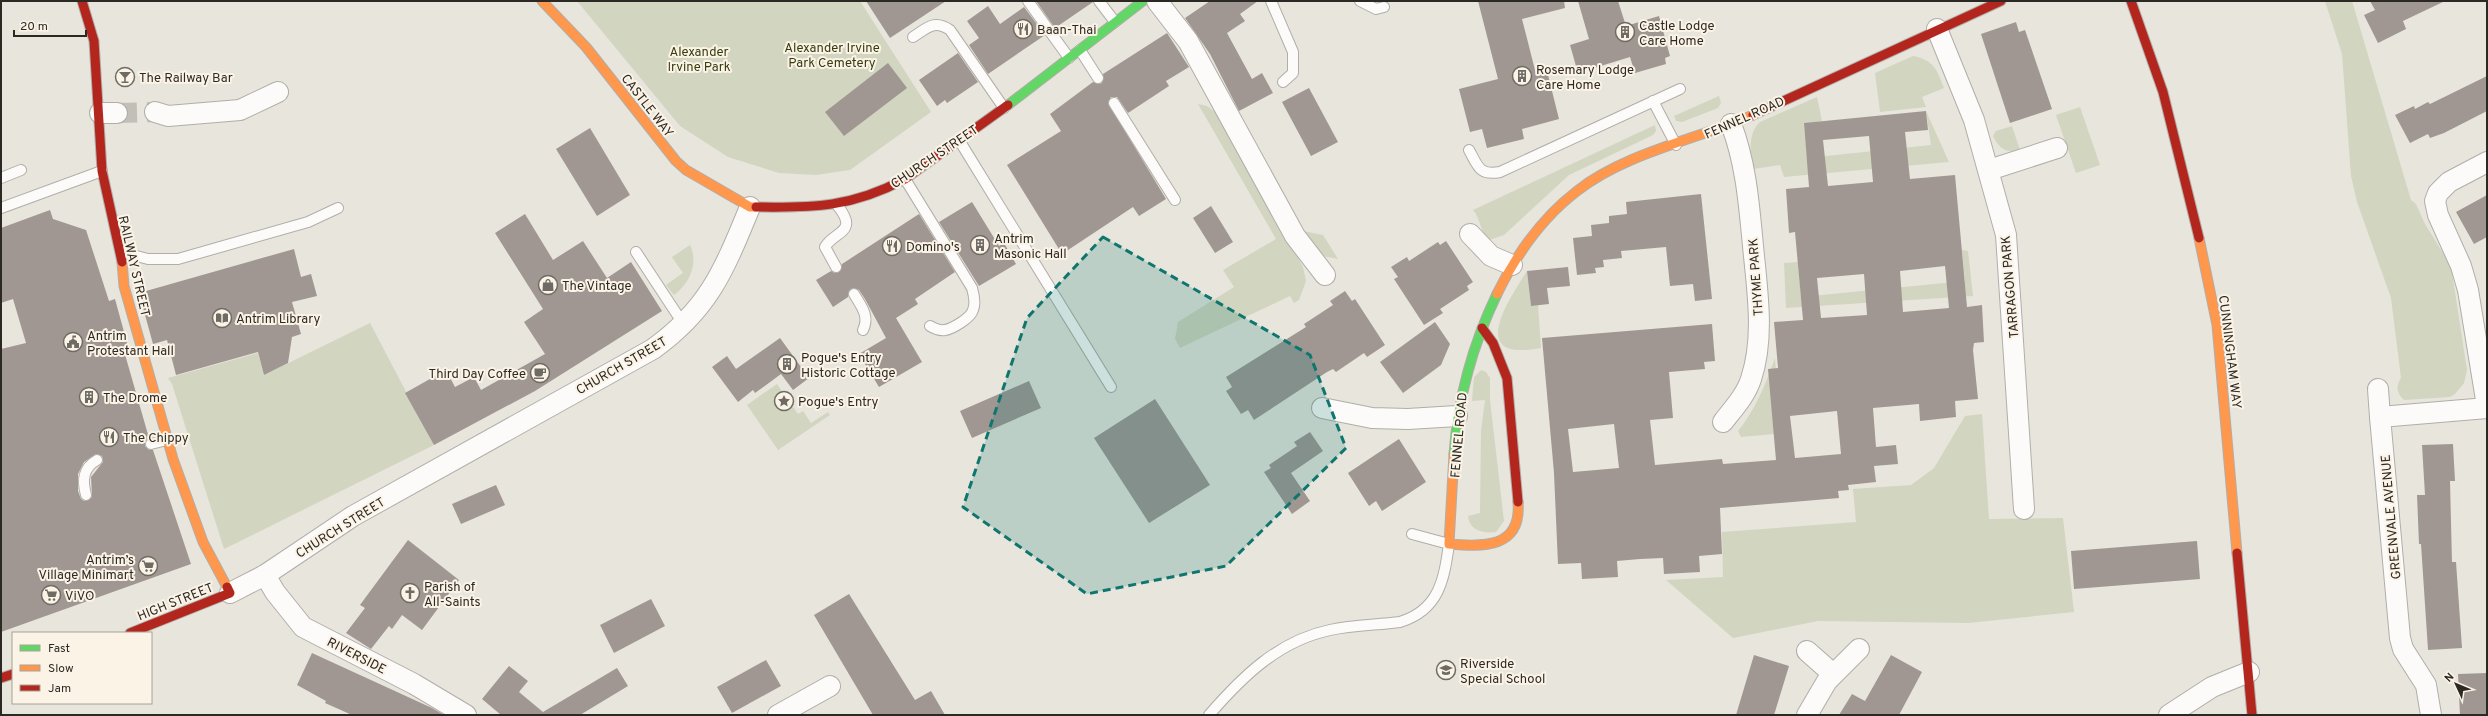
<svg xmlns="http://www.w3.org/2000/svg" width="2488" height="716" font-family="Overpass,sans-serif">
	<rect width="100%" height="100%" fill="#e8e5dd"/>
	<g fill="#d2d5bf">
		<path d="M577,1H860L931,112L850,170L816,175L779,173L728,157L680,126Z"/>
		<path d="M2325,1H2352L2411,200L2416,204L2425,224L2451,266L2467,370L2464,383L2455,394L2450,397L2404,400C2397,393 2395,387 2401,378L2391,298L2357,202L2351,176L2342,54Z"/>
		<path d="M1913,56C1934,60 1937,70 1944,88L1922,97L1926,107L1880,112L1875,73Z"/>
		<path d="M1719,96L1721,103L1718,108L1682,122L1676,121L1674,116Z"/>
		<path d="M1817,97L1822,121L1804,124L1807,158L1931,145L1926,111L1949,162L1784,177L1780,165L1753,169C1751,153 1747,134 1760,122Z"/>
		<path d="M1198,104L1207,106L1223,118L1303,267L1306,281L1299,300L1294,303L1290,296L1180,348L1175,339L1178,322L1234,287L1223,270L1276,239Z"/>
		<path d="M2080,107L2100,165L2076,173L2056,115Z"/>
		<path d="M1655,125L1656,131L1653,135L1569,175L1504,235L1489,240C1480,233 1481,219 1473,210Z"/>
		<path d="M2012,126L2020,150C2006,154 1999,148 1993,136L1996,131Z"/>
		<path d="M1298,230L1323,235L1338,259L1323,256Z"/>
		<path d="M690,245C699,264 689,284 674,295L666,285L683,273L672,257Z"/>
		<path d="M1962,250L1968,251L1973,296L1786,308L1784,263L1798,262L1801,297L1965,281Z"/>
		<path d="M1527,271L1531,306L1538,305L1541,348C1467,362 1507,303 1527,271Z"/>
		<path d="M370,323L434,445L224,549L172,384L168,378L258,353L264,375Z"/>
		<path d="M1775,358L1778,395L1774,434L1741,437L1738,431C1756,409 1765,385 1775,358Z"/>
		<path d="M1481,370L1486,372L1490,378V400L1504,521L1496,532C1483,534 1469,530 1468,516L1480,513L1481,431L1485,400L1472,401L1474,377Z"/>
		<path d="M777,384L798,414L803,411L811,423L828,412L830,415L778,450L747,405Z"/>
		<path d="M1982,414L1989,519L2063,518L2074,612L1968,623L1818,621L1733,638L1666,580L1723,577L1722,532L1856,522L1853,489L1911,485L1934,468L1965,416Z"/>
	</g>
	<g fill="#a09793" fill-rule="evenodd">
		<path d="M866,1H946L890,38Z"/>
		<path d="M1036,1H1093V2L1055,28Z"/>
		<path d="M1210,1H1258L1240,14L1245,21L1227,33L1252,79L1262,73L1273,93L1239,111L1210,54L1185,18Z"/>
		<path d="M1478,1H1564L1565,8L1522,19L1536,74L1547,71L1559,119L1522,129L1524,139L1487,148L1482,129L1470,132L1459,89L1498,79Z"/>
		<path d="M1578,1H1618L1626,26L1659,16L1670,56L1665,58L1666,64L1635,73L1630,57L1578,73L1570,45L1589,39Z"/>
		<path d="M2370,1H2445L2403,21L2406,29L2378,43L2364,15L2375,10Z"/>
		<path d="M988,6L1000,24L1024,7L1045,35L988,74L969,45L979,38L967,21Z"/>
		<path d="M2016,22L2019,32L2025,30L2052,109L2010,123L1981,34Z"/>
		<path d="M1167,33L1189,67L1166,81L1169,86L1128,113L1117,97H1111L1108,103L1166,199L1139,216L1133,207L1062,254L1007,165L1061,131L1050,114L1093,82L1098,84L1102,83L1103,74Z"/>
		<path d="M958,53L978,82L947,103L945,100L937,106L919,80Z"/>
		<path d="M888,63L907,88L844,136L825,112Z"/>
		<path d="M2487,76V111L2444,133L2430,138L2428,134L2410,143L2395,115L2414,106L2415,109L2428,102L2430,104Z"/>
		<path d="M1309,88L1338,142L1311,156L1282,102Z"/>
		<path d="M1926,111L1928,130L1905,132L1910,179L1955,175L1967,307L1982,305L1984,342L1974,343L1973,350L1978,399L1955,401L1956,417L1920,421L1919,404L1873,408L1876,447L1896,445L1898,464L1874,466L1876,482L1848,485L1849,490L1838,491L1839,498L1720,508L1722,554L1699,556L1700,572L1664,574L1663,558L1640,559L1617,561L1618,577L1582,579L1581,563L1558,564L1554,473L1542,338L1712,324L1715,361L1704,362L1705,369L1669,372L1673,418L1650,420L1655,465L1722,459L1723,464L1776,460L1768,369L1778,368L1774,322L1803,320L1795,232L1789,233L1786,189L1809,187L1804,123ZM1869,136L1873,182L1828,186L1823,140ZM1945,266L1949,308L1903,312L1900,271ZM1864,274L1867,315L1821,318L1817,278ZM1837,411L1841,454L1795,458L1790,416ZM1614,424L1619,468L1573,472L1568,429Z"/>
		<path d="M590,128L630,195L597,216L556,149Z"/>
		<path d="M1701,194L1712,299L1695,301L1693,284L1670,286L1666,247L1621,251L1622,258L1603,260L1604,267L1595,268L1596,273L1577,275L1573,238L1592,236L1591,225L1609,223V216L1627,214L1626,202Z"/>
		<path d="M2487,195V237L2474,244L2456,212Z"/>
		<path d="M972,202L999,246L1004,243L1016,264L979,286L939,222Z"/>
		<path d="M1211,206L1233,242L1215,253L1193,218Z"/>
		<path d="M50,210L53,219L86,230L109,301L115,299L129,350L124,351L149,438L145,442V446L149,450H153L191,564L1,632V349L26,343L13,299L1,303V228ZM96,454L102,456L103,462L91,477L92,497L84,501L81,499L78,491V474L84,462Z"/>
		<path d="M525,214L553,260L583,241L607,278L631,262L662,311L535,391L434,445L405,393L446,370L455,387L474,377L481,390L545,354L524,322L543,309L495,233Z"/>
		<path d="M919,214L955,272L915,299L918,304L896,318L922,362L879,387L859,354L886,338L865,299L859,290L853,288L849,291L848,297L833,307L816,280L831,271L835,273L839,272L842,264Z"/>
		<path d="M1446,241L1473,282L1467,286L1469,290L1440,309L1443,313L1424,325L1394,279L1398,277L1391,267L1407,257L1409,261L1438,242L1440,245Z"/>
		<path d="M294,249L301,277L311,274L317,296L292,302L301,334L292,337L288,363L264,375L258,352L176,375L167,340L153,344L139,293Z"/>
		<path d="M1568,267L1570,286L1547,288L1549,304L1531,306L1527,271Z"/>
		<path d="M1345,291L1352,301L1355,299L1385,345L1367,357L1364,353L1336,372L1333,369L1327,372L1254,420L1248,410L1241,414L1226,391L1232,387L1226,377L1306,327L1304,324L1333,305L1330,301Z"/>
		<path d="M1435,322L1450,344L1441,365L1403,393L1380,362Z"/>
		<path d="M780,338L809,378L793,390L781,374L755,393L753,390L738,402L712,367L727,356L736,369Z"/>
		<path d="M1029,381L1041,408L972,438L960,411Z"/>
		<path d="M1155,399L1210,485L1149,523L1094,438Z"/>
		<path d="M1310,432L1323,451L1291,473L1310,501L1292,514L1264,472L1271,468L1269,465L1297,446L1294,442Z"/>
		<path d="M1399,439L1426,482L1382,511L1376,501L1369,506L1348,473Z"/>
		<path d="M2453,444L2455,481H2450L2452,562H2456L2462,648L2428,650L2421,544H2419L2417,495H2425L2422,445Z"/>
		<path d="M496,485L505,505L461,524L452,504Z"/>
		<path d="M408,540L459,580L422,630L402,615L392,629L389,626L371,649L346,633L365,608L360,605Z"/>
		<path d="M2197,541L2200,579L2074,589L2071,551Z"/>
		<path d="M849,594L915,700L931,691L945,715H873L814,615Z"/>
		<path d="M651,599L665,626L614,653L600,625Z"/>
		<path d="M312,653L432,708L444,715H352L325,703L326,701L297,685Z"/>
		<path d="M1754,655L1789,666L1774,715H1736Z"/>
		<path d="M1891,655L1922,672L1899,715H1839L1852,694L1865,701Z"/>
		<path d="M766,660L781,686L732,713L717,687Z"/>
		<path d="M509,666L528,681L519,692L543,712L617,668L628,686L580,715H501L482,699Z"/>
		<path d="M2487,673V715H2460L2458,674Z"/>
	</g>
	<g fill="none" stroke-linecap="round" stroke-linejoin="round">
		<path stroke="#c2bfb8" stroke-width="20" stroke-dasharray="20 10" stroke-linecap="butt" d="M117,113L155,112"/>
		<defs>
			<g id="lane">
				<path d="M1028,1L1069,58"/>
				<path d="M1099,1L1115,22"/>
				<path d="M1271,1L1293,52V73L1283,82"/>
				<path d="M1360,1L1376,9L1384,7"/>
				<path d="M913,37C927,28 934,19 950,30L1004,108"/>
				<path d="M1080,50L1098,78"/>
				<path d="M1653,101L1676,145"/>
				<path d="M1114,103L1175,200"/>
				<path d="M959,140L1111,387"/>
				<path d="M1469,150C1478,166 1479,176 1500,172L1680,89"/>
				<path d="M1,178L21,170"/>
				<path d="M905,179L972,288C974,295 976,303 973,310C971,318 952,329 945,330C939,331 935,329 930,326"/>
				<path d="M1,208L102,171"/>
				<path d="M121,252L148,259H178L308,222L338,208"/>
				<path d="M636,252L684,325"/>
				<path d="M836,267L825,247C834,231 860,233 837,205"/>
				<path d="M854,294C861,306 870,316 863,330"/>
				<path d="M151,444L167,440"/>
				<path d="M86,495C82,480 83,468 97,460"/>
				<path d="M1209,715C1242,677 1278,641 1330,630C1353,625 1377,625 1400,622C1439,610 1444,580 1449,544L1412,534"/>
			</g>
			<g id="street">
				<path d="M1157,1L1188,41L1295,236L1325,275"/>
				<path d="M1937,29L1974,120L2006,235L2024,509"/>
				<path d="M155,112L168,116L240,110L278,92"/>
				<path d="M100,113H117"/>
				<path d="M2487,162L2449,182L2438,193L2435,201L2438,215L2461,266L2468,290L2487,406"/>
				<path d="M1989,170L2057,148"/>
				<path d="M1470,234L1491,256L1512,265"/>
				<path d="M2378,389L2380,417"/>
				<path d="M1322,408L1372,418L1408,419L1457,416"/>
				<path d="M1723,422C1733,409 1746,395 1751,379C1765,337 1757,289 1753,246C1749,204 1746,163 1731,124"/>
				<path d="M265,575L275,592L303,627L414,684L466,715"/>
				<path d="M230,593L265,575L353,516L653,349C709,309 724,270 750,207"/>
				<path d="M1807,651L1833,674"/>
				<path d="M778,715L830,686"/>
				<path d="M1807,715L1827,681L1859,649"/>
				<path d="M2169,715L2212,687L2249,672"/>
				<path d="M2431,715L2426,685L2403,649L2400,638L2380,417L2487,408"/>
			</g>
			<g id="fast">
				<path d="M1008,105L1143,1"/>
				<path d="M1454,454C1458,396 1472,346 1497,294"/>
			</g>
			<g id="slow">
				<path d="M542,1L586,47L676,161L686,170L750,207H756"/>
				<path d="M2199,238L2217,325L2237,553"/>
				<path d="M122,262L124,286L173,459L203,542L227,587"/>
				<path d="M1497,294C1516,255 1543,217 1577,191C1625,153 1698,139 1753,115"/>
				<path d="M1454,454L1449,544C1482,547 1522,549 1518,502"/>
			</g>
			<g id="jam">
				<path d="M82,1L94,41L102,171L122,262"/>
				<path d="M2131,1L2163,92L2199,238"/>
				<path d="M1753,115L2001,1"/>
				<path d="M756,207C815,208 852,207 905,179L1008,105"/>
				<path d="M1482,328L1493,343L1507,378L1518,502"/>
				<path d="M2237,553L2252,715"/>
				<path d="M130,633L230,593L227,587"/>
				<path d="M1,678L13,674"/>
			</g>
		</defs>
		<use href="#lane" stroke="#b1aea8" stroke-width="12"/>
		<use href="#street" stroke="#b1aea8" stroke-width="22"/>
		<use href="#fast" stroke="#b1aea8" stroke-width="11"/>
		<use href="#slow" stroke="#b1aea8" stroke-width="11"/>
		<use href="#jam" stroke="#b1aea8" stroke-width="11"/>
		<use href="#lane" stroke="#fcfbfa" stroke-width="10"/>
		<use href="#street" stroke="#fcfbfa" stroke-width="20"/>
		<use href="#fast" stroke="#63d668" stroke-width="9"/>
		<use href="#slow" stroke="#ff974d" stroke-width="9"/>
		<use href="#jam" stroke="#b3261e" stroke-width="9"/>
	</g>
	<path fill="#0f766e" fill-opacity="0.2" stroke="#0f766e" stroke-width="3" stroke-dasharray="8 5" stroke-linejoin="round" d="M1103,237L1310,355L1346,448L1226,566L1087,594L963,507L1027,318Z"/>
	<defs>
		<symbol id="restaurant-ring" viewBox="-11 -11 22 22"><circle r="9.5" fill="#fbf3e6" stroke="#6e6b65" stroke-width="1.5"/><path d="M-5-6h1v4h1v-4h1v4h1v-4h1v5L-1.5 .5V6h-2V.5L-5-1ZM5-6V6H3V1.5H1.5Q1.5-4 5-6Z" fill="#6e6b65"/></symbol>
		<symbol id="building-ring" viewBox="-11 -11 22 22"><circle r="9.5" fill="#fbf3e6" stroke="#6e6b65" stroke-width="1.5"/><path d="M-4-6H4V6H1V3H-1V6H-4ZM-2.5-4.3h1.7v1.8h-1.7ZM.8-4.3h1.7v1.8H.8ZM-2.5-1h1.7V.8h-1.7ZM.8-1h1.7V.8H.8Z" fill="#6e6b65"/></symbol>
		<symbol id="bar-ring" viewBox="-11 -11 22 22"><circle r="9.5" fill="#fbf3e6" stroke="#6e6b65" stroke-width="1.5"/><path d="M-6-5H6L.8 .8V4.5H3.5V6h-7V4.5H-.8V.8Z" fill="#6e6b65"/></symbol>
		<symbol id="shop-ring" viewBox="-11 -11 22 22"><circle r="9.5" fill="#fbf3e6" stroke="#6e6b65" stroke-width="1.5"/><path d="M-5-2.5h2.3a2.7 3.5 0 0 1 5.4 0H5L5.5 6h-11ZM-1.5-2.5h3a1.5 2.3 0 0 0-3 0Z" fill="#6e6b65"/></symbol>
		<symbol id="library-ring" viewBox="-11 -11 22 22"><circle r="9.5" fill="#fbf3e6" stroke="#6e6b65" stroke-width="1.5"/><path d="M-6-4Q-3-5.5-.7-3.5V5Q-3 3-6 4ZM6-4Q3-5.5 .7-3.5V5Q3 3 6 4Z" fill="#6e6b65"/></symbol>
		<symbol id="civic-ring" viewBox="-11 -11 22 22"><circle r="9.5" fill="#fbf3e6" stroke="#6e6b65" stroke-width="1.5"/><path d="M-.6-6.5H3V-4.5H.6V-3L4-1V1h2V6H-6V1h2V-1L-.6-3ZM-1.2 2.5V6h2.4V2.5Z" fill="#6e6b65"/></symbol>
		<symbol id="cafe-ring" viewBox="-11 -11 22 22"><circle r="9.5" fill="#fbf3e6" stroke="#6e6b65" stroke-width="1.5"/><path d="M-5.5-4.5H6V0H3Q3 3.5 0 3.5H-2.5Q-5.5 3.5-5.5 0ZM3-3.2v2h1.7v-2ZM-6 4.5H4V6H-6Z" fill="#6e6b65"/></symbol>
		<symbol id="sight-ring" viewBox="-11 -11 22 22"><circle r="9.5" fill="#fbf3e6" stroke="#6e6b65" stroke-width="1.5"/><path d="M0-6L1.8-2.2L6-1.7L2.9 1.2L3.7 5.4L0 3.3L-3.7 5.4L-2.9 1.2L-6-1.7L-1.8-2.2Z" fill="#6e6b65"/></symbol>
		<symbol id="supermarket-ring" viewBox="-11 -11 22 22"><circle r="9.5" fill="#fbf3e6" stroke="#6e6b65" stroke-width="1.5"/><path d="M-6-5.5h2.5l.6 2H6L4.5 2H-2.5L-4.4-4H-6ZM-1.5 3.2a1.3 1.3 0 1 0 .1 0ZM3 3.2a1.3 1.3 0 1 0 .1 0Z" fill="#6e6b65"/></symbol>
		<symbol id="church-ring" viewBox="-11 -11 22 22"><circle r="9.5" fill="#fbf3e6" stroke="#6e6b65" stroke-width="1.5"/><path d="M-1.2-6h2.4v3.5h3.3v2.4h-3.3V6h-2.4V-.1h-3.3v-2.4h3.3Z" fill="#6e6b65"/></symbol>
		<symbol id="school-ring" viewBox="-11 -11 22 22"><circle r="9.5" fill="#fbf3e6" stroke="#6e6b65" stroke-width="1.5"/><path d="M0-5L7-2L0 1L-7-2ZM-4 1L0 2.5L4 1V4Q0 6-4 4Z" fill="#6e6b65"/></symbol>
	</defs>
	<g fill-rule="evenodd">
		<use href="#restaurant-ring" x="1012" y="18" width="22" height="22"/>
		<use href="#building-ring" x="1614" y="21" width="22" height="22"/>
		<use href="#building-ring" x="1511" y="65" width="22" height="22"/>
		<use href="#bar-ring" x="114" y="66" width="22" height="22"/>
		<use href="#building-ring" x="969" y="234" width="22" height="22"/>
		<use href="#restaurant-ring" x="881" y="235" width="22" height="22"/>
		<use href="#shop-ring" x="537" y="274" width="22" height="22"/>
		<use href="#library-ring" x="211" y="307" width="22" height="22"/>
		<use href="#civic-ring" x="62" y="331" width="22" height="22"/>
		<use href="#building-ring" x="776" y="353" width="22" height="22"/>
		<use href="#cafe-ring" x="529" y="362" width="22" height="22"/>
		<use href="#building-ring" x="78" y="386" width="22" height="22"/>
		<use href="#sight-ring" x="773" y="390" width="22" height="22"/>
		<use href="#restaurant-ring" x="98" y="426" width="22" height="22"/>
		<use href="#supermarket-ring" x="137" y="555" width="22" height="22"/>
		<use href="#church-ring" x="399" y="582" width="22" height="22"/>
		<use href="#supermarket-ring" x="40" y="584" width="22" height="22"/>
		<use href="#school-ring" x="1435" y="659" width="22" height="22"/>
	</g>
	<g text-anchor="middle" stroke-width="4" stroke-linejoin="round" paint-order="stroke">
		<g font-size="13" fill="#2c2924" stroke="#fbf3e6" text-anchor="start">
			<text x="1639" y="30">Castle Lodge<tspan x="1639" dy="15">Care Home</tspan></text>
			<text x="1037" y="34">Baan-Thai</text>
			<text x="1536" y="74">Rosemary Lodge<tspan x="1536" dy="15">Care Home</tspan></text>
			<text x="139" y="82">The Railway Bar</text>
			<text x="994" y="243">Antrim<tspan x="994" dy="15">Masonic Hall</tspan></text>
			<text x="906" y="251">Domino's</text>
			<text x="562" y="290">The Vintage</text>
			<text x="236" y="323">Antrim Library</text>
			<text x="87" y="340">Antrim<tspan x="87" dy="15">Protestant Hall</tspan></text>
			<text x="801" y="362">Pogue's Entry<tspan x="801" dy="15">Historic Cottage</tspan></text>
			<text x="526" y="378" text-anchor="end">Third Day Coffee</text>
			<text x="103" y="402">The Drome</text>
			<text x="798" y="406">Pogue's Entry</text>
			<text x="123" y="442">The Chippy</text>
			<text x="134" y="564" text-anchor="end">Antrim’s<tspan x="134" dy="15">Village Minimart</tspan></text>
			<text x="424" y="591">Parish of<tspan x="424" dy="15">All-Saints</tspan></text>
			<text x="65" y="600">ViVO</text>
			<text x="1460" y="668">Riverside<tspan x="1460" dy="15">Special School</tspan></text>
		</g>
		<g font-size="13" fill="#353c0f" stroke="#fbf3e6">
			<text x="832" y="52">Alexander Irvine<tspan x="832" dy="15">Park Cemetery</tspan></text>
			<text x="699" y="56">Alexander<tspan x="699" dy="15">Irvine Park</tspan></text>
		</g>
		<g font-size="13" fill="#2c2924" stroke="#fbf3e6">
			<text transform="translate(648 105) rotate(52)" y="5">CASTLE WAY</text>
			<text transform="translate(1744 117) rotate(-24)" y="5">FENNEL ROAD</text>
			<text transform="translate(934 156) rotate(-34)" y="5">CHURCH STREET</text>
			<text transform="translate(135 266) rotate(77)" y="5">RAILWAY STREET</text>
			<text transform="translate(1755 277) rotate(-94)" y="5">THYME PARK</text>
			<text transform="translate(2009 287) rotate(-95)" y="5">TARRAGON PARK</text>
			<text transform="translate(2231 352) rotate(83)" y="5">CUNNINGHAM WAY</text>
			<text transform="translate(621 365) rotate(-30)" y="5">CHURCH STREET</text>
			<text transform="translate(1458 435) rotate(-85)" y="5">FENNEL ROAD</text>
			<text transform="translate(2390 517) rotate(-95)" y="5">GREENVALE AVENUE</text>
			<text transform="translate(340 527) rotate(-32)" y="5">CHURCH STREET</text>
			<text transform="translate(175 601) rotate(-22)" y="5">HIGH STREET</text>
			<text transform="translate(357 655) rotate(27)" y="5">RIVERSIDE</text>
		</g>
	</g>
	<rect width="2488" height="716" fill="none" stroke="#2c2924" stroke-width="4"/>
	<rect x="12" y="632" width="140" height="72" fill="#fbf3e6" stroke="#a8a298"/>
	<rect x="20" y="645" width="20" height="6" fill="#63d668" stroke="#a8a298"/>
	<text x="48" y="652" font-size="12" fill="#2c2924">Fast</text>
	<rect x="20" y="665" width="20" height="6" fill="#ff974d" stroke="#a8a298"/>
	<text x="48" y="672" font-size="12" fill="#2c2924">Slow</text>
	<rect x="20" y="685" width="20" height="6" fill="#b3261e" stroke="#a8a298"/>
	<text x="48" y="692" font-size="12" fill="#2c2924">Jam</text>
	<g transform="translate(2456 684) rotate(314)" stroke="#fbf3e6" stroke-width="3" paint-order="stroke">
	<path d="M0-3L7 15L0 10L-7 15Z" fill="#2c2924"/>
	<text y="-6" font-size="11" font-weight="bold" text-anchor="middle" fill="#2c2924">N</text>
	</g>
	<path d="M14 30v6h72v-6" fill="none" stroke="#2c2924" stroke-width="2"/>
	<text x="20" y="30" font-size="12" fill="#2c2924" stroke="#fbf3e6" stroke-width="3" paint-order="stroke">20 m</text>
</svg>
